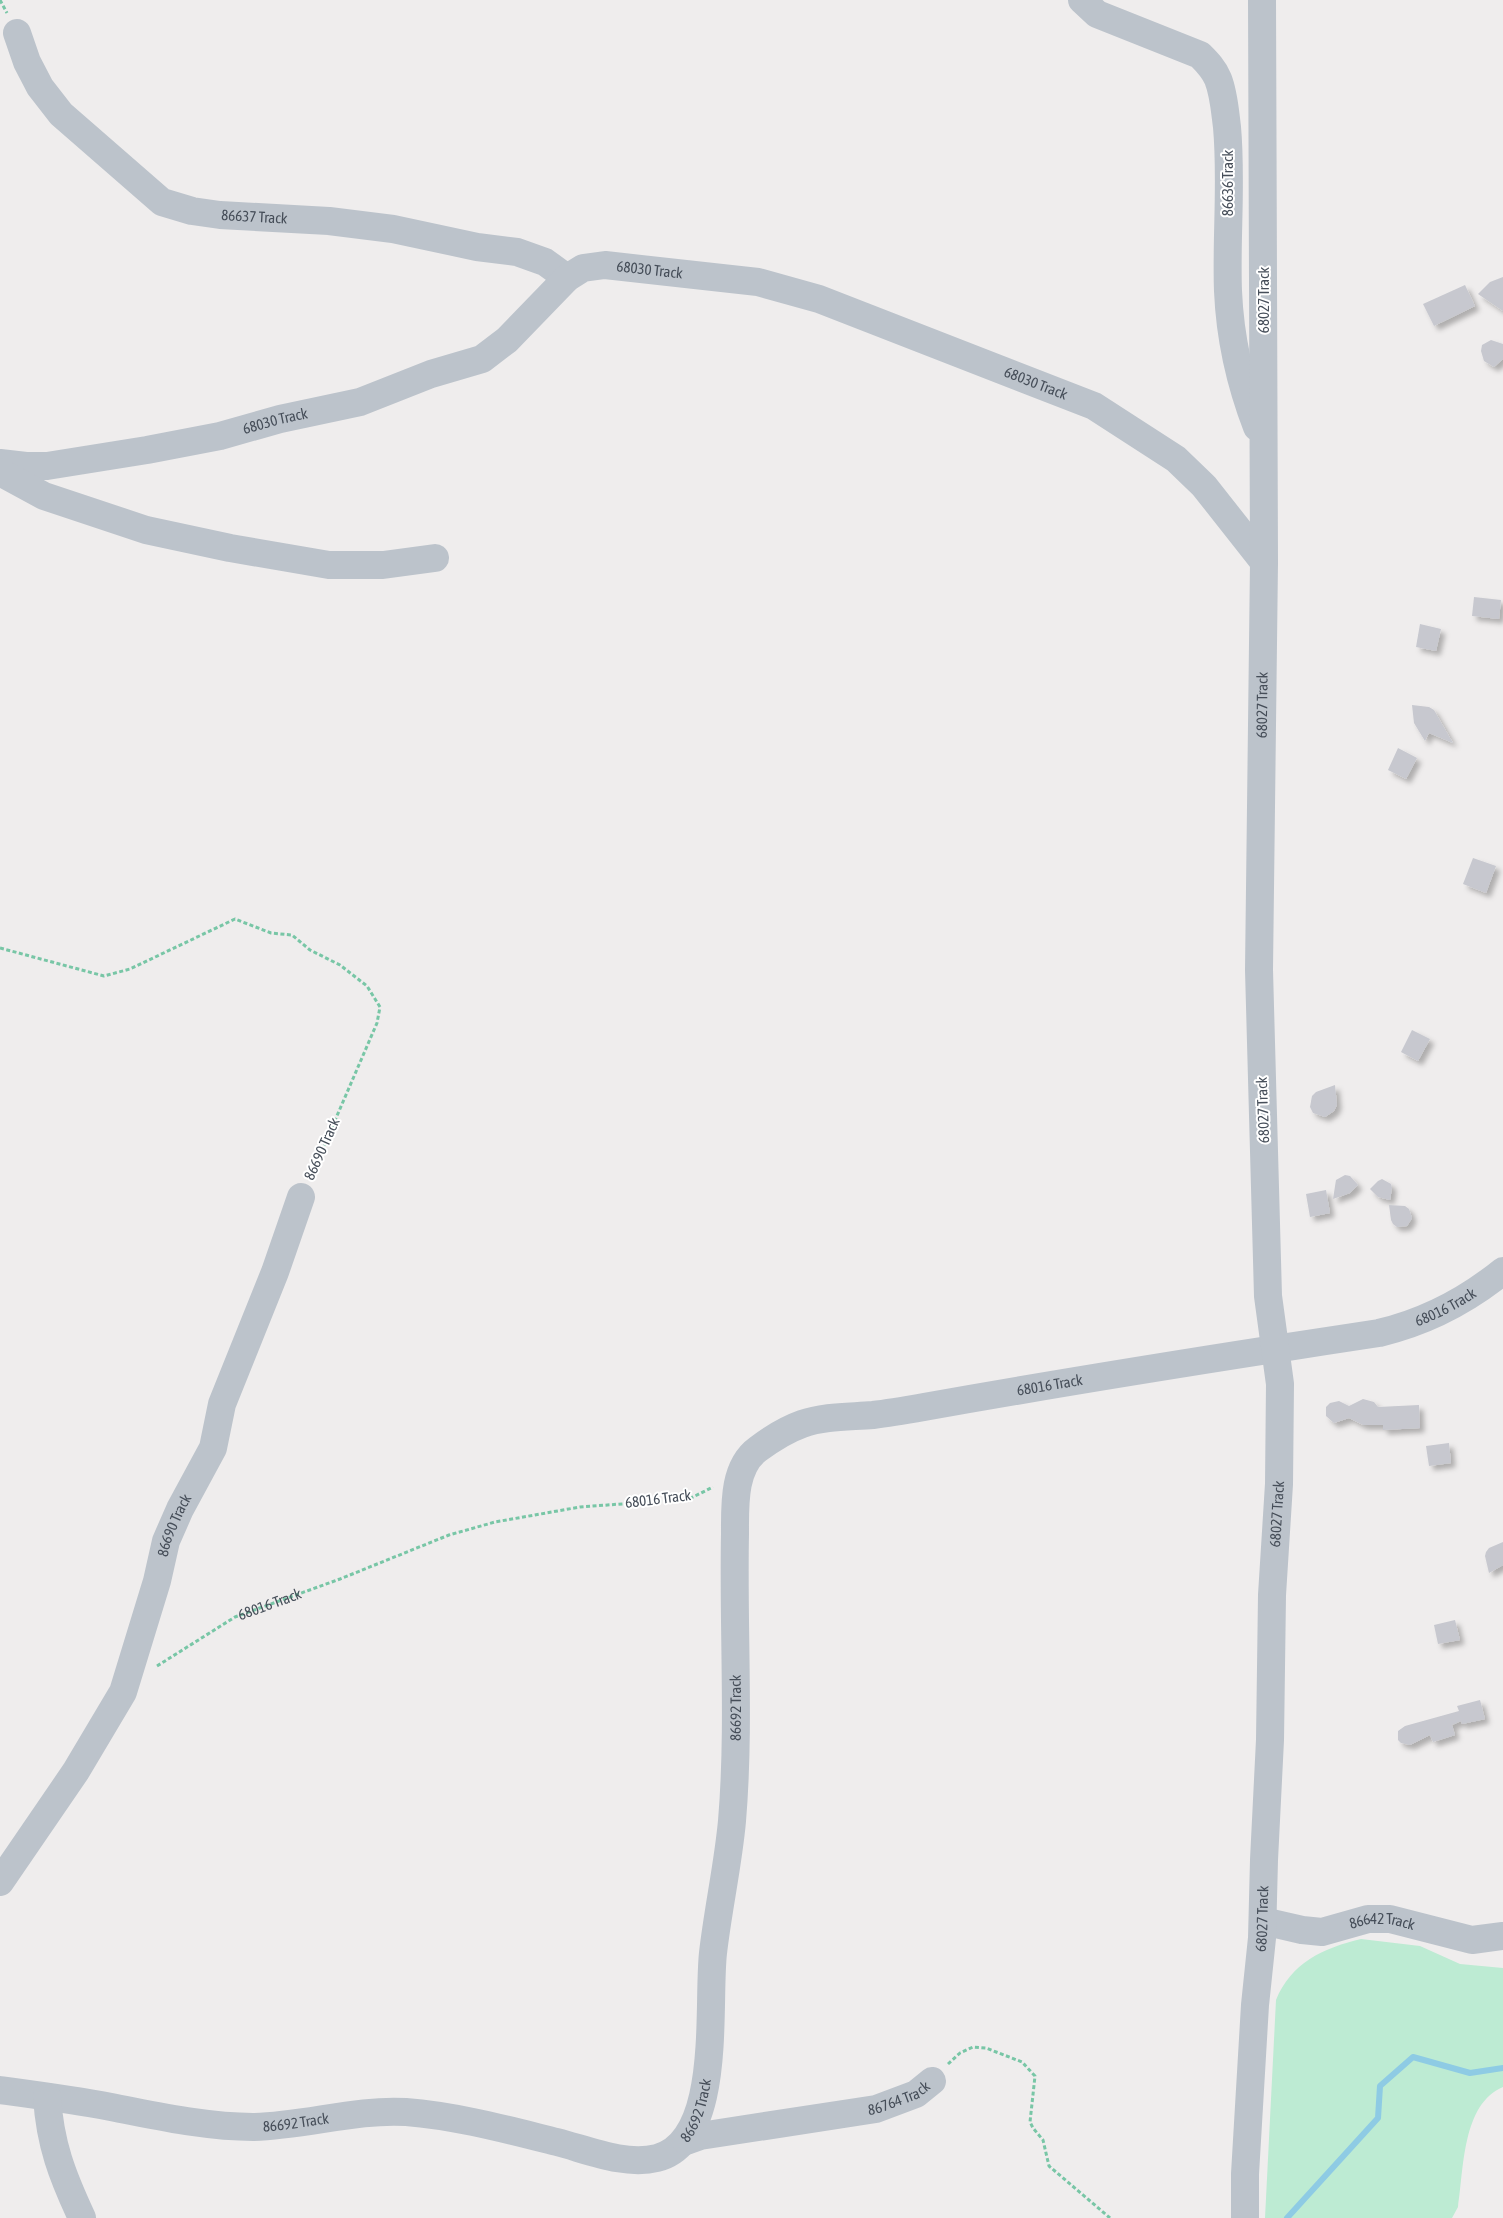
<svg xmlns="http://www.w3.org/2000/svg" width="1503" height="2218" font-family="'Asap Condensed',sans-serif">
	<defs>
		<filter id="shadow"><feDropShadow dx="4.5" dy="4.5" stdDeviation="2.5" flood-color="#0004"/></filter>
	</defs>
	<rect width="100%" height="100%" fill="#efeded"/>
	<path fill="#bdebd3" d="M1361,1939L1420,1946L1460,1964L1503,1968V2087C1462,2104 1464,2169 1458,2207L1452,2218H1265L1276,2000C1291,1963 1323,1948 1361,1939Z"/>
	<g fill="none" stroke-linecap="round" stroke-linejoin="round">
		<path stroke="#8ecbe4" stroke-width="6" d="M1287,2218L1378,2118L1380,2086L1413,2057L1470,2073L1503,2068"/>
	</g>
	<g fill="#c7c8cf" filter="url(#shadow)">
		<path d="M1503,277V311L1478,294L1490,282Z"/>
		<path d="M1465,285L1475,306L1434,326L1423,304Z"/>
		<path d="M1491,340L1503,344V359L1494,367L1484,361L1481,351L1482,345Z"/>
		<path d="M1474,597L1501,600L1499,619L1472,616Z"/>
		<path d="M1420,624L1441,629L1436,651L1416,647Z"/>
		<path d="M1412,705L1429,707L1434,710L1453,743L1429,733L1425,741L1414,723Z"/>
		<path d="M1398,748L1417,758L1406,779L1388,770Z"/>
		<path d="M1473,858L1496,866L1486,893L1463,884Z"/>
		<path d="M1412,1030L1430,1039L1418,1061L1401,1052Z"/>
		<path d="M1335,1085L1337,1105L1334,1111L1325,1117L1313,1113L1310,1107L1312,1096L1316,1092Z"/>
		<path d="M1345,1175L1350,1176L1358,1185L1350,1193L1333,1199L1336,1180Z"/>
		<path d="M1382,1179L1391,1184L1392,1188L1390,1200L1378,1197L1370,1189L1378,1181Z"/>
		<path d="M1326,1190L1330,1213L1310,1217L1306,1194Z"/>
		<path d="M1389,1205L1405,1206L1409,1209L1412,1218L1407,1226L1397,1227L1393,1224L1391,1220Z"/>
		<path d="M1363,1399L1374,1402L1378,1407L1419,1405L1420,1428L1383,1430V1425H1363L1349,1418L1334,1423L1326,1416V1407L1330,1403L1339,1401L1349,1406Z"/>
		<path d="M1449,1443L1451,1463L1429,1466L1426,1446Z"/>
		<path d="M1503,1542V1565L1489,1573L1485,1556L1486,1552L1489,1548Z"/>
		<path d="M1455,1620L1460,1640L1438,1644L1434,1625Z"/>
		<path d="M1480,1700L1485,1719L1462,1724L1461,1721L1452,1725L1455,1735L1433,1742L1430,1735L1410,1745L1401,1743L1398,1740V1731L1405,1726L1459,1711L1457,1706Z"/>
	</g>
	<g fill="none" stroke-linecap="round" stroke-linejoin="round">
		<g stroke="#78c6a6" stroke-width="3" stroke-dasharray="4 2.5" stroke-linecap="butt">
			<path d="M0,0L7,13"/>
			<path d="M0,948L104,976L130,969L235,919L271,933L292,935L310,950L340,965L367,986L380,1007L377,1023L311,1176"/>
			<path id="s1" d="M157,1666L235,1617L340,1579L449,1535L495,1522L580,1507L689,1499L713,1487"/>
			<path d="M948,2064L960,2053L973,2047L986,2048L1022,2062L1035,2076L1030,2122L1033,2128L1043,2140L1049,2166L1110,2218"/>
		</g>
		<g stroke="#bcc3cb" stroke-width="28">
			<path d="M1082,0L1097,14L1200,55C1207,62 1214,69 1218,79C1224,94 1225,112 1227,127C1232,182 1226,236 1228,291C1230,338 1240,383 1257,427"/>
			<path id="s2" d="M17,33L27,62L40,87L61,114L162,202L192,211L220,215L329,221L393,229L477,247L517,252L545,262L567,278"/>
			<path id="s3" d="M0,463L26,466H47L147,450L220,436L280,419L360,402L431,374L482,359L507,340L567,278L583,268L605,265L758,282L819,299L1094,406L1176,459L1204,486L1264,562"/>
			<path d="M0,472L44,496L146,530L230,548L329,565H383L435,558"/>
			<path id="s4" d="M0,1882L76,1771L123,1692L157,1581L166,1541L180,1509L213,1448L222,1404L275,1272L301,1197"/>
			<path id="s5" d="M1263,1921L1302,1930L1322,1932L1368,1919H1390L1472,1940L1503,1936"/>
			<path id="s6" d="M0,2090C37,2095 75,2100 111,2107C158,2116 206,2127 253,2127C305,2126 355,2109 406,2112C457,2116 508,2130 557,2142C588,2150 625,2166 657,2158C723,2141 707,2007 713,1953C718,1909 728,1865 732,1821C740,1726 733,1630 735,1534C735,1506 733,1467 758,1449C770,1440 788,1429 802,1424C825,1416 850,1417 873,1415C890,1413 907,1410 924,1407C1076,1380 1227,1356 1379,1333C1426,1322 1466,1301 1503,1271"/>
			<path d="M47,2097C50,2144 62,2175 82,2218"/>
			<path id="s7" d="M686,2141L700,2136L876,2109L916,2094L932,2081"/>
			<path id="s8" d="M1245,2218V2174L1255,2005L1262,1938L1264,1860L1270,1740L1272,1595L1279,1484L1280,1384L1268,1296L1259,970L1264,562L1262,0"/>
		</g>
	</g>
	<g text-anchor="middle" stroke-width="4" stroke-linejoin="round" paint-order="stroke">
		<g font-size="15" fill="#464e59" stroke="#fff">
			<text transform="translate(1228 183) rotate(-90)" y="5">86636 Track</text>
			<text dy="5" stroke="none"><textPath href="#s2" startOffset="321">86637 Track</textPath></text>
			<text dy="5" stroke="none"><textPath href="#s3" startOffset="700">68030 Track</textPath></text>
			<text transform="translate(1264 300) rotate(-90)" y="5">68027 Track</text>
			<text dy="5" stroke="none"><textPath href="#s3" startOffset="1105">68030 Track</textPath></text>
			<text dy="5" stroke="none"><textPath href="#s3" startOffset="280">68030 Track</textPath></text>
			<text dy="5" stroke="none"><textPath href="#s8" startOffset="1515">68027 Track</textPath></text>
			<text transform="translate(1263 1110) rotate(-92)" y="5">68027 Track</text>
			<text transform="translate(322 1149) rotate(-66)" y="5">86690 Track</text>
			<text dy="5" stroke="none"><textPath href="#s6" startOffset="2110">68016 Track</textPath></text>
			<text dy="5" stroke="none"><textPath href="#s6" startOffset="1705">68016 Track</textPath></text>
			<text transform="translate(658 1499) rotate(-7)" y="5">68016 Track</text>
			<text dy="5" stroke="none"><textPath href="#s8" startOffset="705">68027 Track</textPath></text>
			<text dy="5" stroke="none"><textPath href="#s4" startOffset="401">86690 Track</textPath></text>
			<text dy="5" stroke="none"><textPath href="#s1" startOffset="129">68016 Track</textPath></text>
			<text dy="5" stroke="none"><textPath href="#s6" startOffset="1138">86692 Track</textPath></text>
			<text dy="5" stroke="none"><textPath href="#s8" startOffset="300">68027 Track</textPath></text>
			<text dy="5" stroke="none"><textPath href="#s5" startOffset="122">86642 Track</textPath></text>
			<text dy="5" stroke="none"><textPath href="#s7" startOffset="218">86764 Track</textPath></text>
			<text dy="5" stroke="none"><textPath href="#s6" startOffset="732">86692 Track</textPath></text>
			<text dy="5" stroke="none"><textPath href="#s6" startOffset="299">86692 Track</textPath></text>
		</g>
	</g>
</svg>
